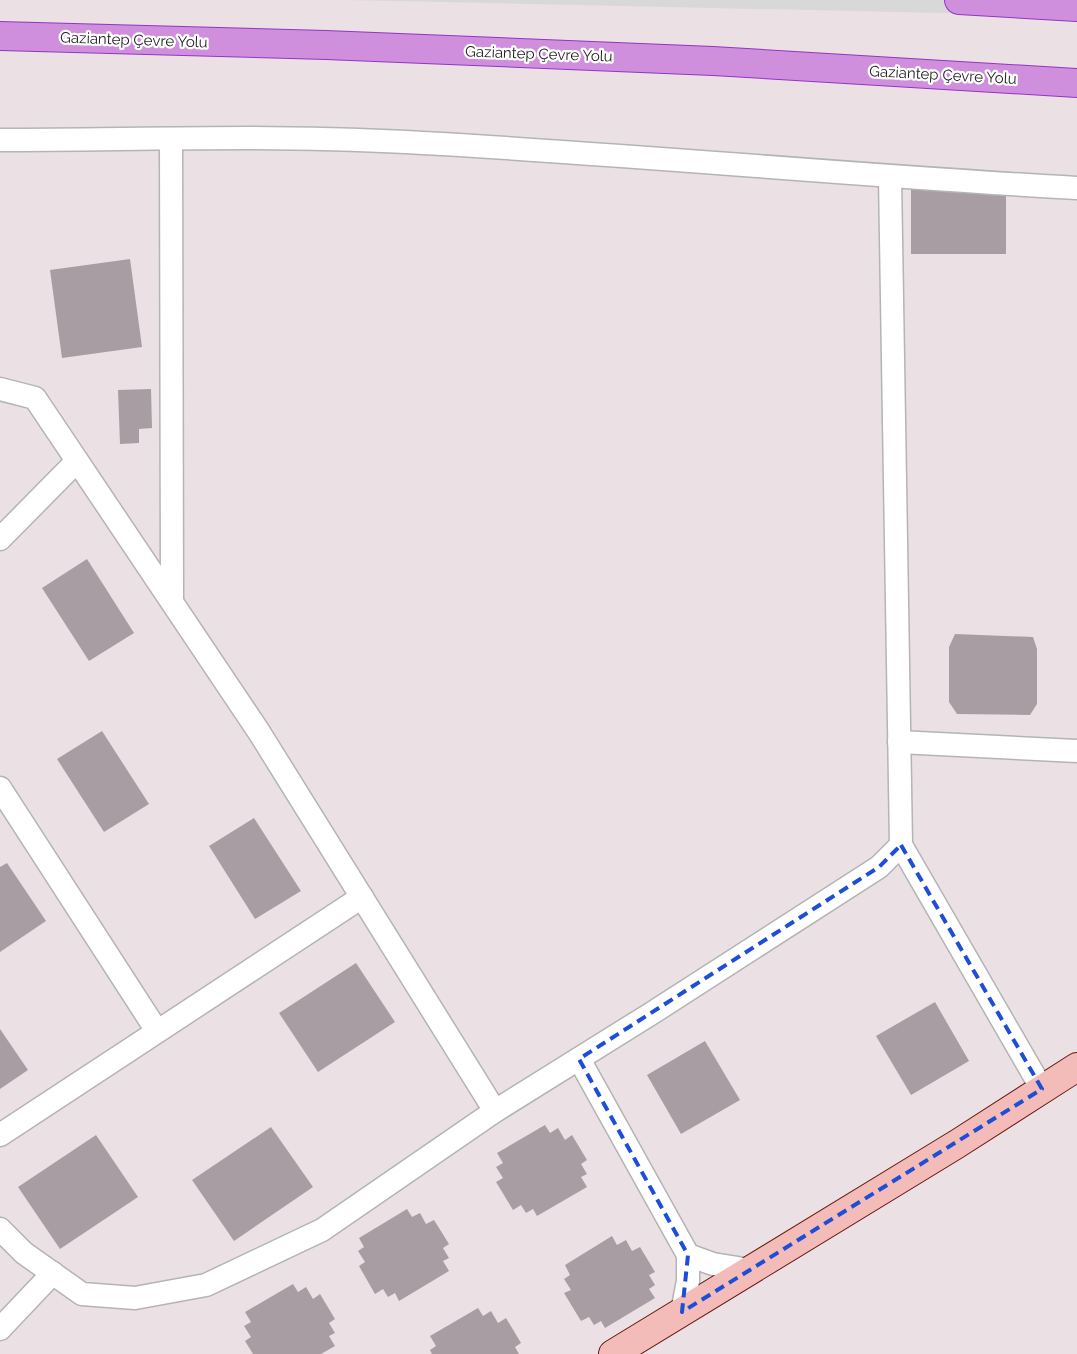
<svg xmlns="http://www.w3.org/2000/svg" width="1077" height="1354" font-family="Raleway,sans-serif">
	<rect width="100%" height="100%" fill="#ebe1e4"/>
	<path fill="#d9d8d9" d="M345,0H1077V16Z"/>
	<g fill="#a99da4">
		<rect x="911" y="189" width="95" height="65"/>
		<path d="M130,259L142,347L62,358L50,270Z"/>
		<path d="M151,389L152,428L139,429V443L120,444L118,390Z"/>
		<path d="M87,559L134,633L89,661L42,588Z"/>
		<path d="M955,634L1033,637L1037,649V704L1030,715L957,714L949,702V647Z"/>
		<path d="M102,731L149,804L104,832L57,759Z"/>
		<path d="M254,818L301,891L255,919L209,846Z"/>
		<path d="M7,863L46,921L0,952V867Z"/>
		<path d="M356,963L395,1022L318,1072L279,1013Z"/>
		<path d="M935,1002L969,1061L911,1095L876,1036Z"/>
		<path d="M0,1029L28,1070L0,1089Z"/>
		<path d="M705,1041L740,1100L681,1134L647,1075Z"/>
		<path d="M545,1125L550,1133L558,1128L565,1140L572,1135L587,1160L581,1164L587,1174L581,1177L587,1187L537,1216L533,1209L526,1213L521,1205L513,1210L496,1182L503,1178L496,1167L503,1163L497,1153Z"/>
		<path d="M271,1127L313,1187L234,1241L192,1180Z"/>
		<path d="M96,1135L138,1197L60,1249L18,1187Z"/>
		<path d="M407,1209L412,1217L420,1213L426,1224L434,1220L449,1244L443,1248L449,1258L443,1261L449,1271L399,1301L395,1293L388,1297L383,1289L375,1294L359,1266L365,1262L358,1251L364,1247L359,1238Z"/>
		<path d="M612,1236L617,1245L626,1240L632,1251L640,1247L655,1272L649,1275L655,1285L649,1289L655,1298L605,1328L601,1321L594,1325L589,1317L581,1321L564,1293L571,1290L564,1279L570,1275L565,1265Z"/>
		<path d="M293,1284L298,1292L306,1287L313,1299L320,1294L335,1319L329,1323L335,1333L329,1336L335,1346L321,1354H253L245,1341L251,1337L244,1326L251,1322L245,1312Z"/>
		<path d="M478,1308L483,1316L491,1311L498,1323L506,1318L521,1343L515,1347L519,1354H432L430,1350L436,1346L430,1336Z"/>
	</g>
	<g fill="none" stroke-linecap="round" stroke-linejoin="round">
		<defs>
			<g id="street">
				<path d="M0,140C140,140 282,134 423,143C641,155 859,176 1077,188"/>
				<path d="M171,140L172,601"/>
				<path d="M0,389L35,398L259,732L495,1111"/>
				<path d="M0,539L77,461"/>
				<path d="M899,742L1077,751"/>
				<path d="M0,788L157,1031"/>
				<path d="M901,845L1042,1089"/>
				<path d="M579,1059L688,1255V1281L682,1312"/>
				<path d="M0,1135L362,897"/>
				<path d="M0,1229L24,1253L82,1294L135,1298L206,1285L322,1230L495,1111L649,1015L879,867L901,845L890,177"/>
				<path d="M688,1255L713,1264L750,1270"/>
				<path d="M0,1329L53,1273"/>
			</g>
			<path id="secondary" d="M613,1354L957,1144L1077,1067"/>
			<g id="highway">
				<path d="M959,0L1077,7"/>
				<path d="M0,36L326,45L713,61L1077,83"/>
			</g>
		</defs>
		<use href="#street" stroke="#b4b4b4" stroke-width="25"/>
		<use href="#secondary" stroke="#66190e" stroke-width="30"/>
		<use href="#highway" stroke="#9533c5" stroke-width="30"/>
		<use href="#street" stroke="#fff" stroke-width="22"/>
		<use href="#secondary" stroke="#f3bcb8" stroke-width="28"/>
		<use href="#highway" stroke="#d08fdd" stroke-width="28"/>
	</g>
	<path fill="none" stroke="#1d4ed8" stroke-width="4" stroke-dasharray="10 6" stroke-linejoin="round" d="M901,845L1042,1089L682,1312L688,1255L579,1059L879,867Z"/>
	<g text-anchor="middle" stroke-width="4.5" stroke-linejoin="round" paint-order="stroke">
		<g font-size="15" fill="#1b1b1b" stroke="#fff">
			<text transform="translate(134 40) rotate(2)" y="5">Gaziantep Çevre Yolu</text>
			<text transform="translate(539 54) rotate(2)" y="5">Gaziantep Çevre Yolu</text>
			<text transform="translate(943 75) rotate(3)" y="5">Gaziantep Çevre Yolu</text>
		</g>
	</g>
</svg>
